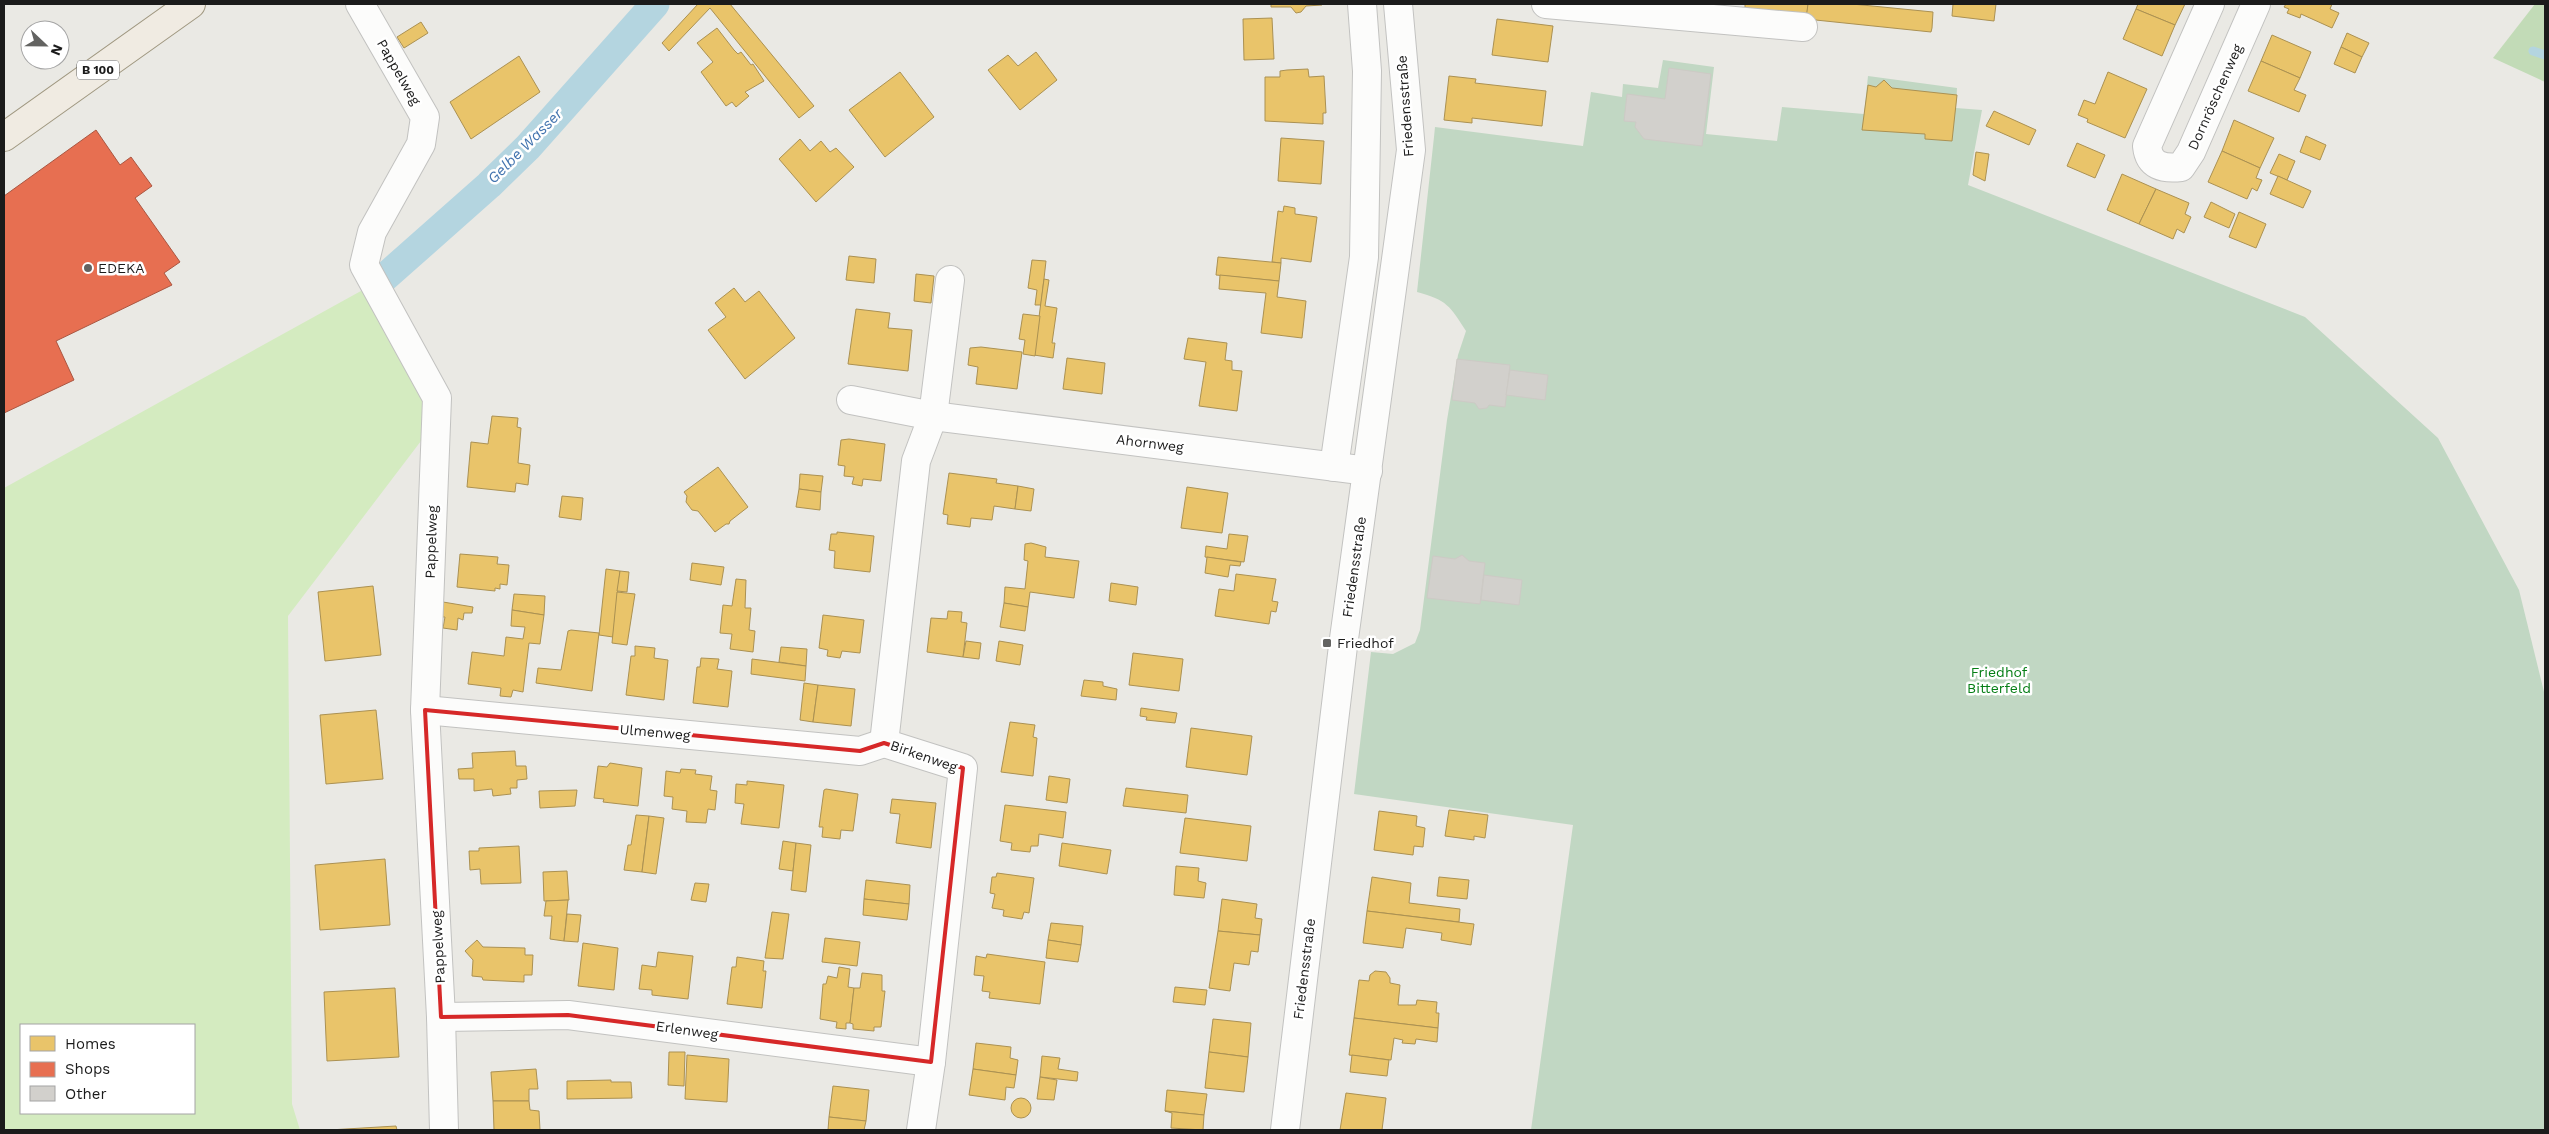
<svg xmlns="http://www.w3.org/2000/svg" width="2549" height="1134" font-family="'Work Sans',sans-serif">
	<rect width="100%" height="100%" fill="#eae9e4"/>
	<path fill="#d4ebc0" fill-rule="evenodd" d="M379,281L424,361V437L288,616L292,1104L300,1130H4V488ZM21,1025H194V1113H21Z"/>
	<path fill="#c2dbb7" d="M2535,4H2545V82L2493,58Z"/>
	<path fill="#c1d7c3" d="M1663,60L1714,67L1706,134L1777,141L1782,107L1864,114L1868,76L1957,88L1956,108L1982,110L1968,185L2305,317L2438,438L2519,590L2545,696V1130H1531L1573,825L1354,794L1371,652L1393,654L1415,643L1420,630L1447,420L1458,355L1466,331C1450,306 1447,300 1417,292L1434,137L1435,127L1583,146L1591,92L1622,97L1623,84L1658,88Z"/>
	<g fill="#e9c46a" stroke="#ab9152">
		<path d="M698,4H730L814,106L799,118L710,8L669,51L662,43Z"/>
		<path d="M1271,4H1322V5L1306,6L1301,12L1296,13L1291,7H1271Z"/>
		<path d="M1745,4H1808L1807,14L1745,8Z"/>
		<path d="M1808,4H1852L1933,12L1932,28L1931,32L1806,19Z"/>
		<path d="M1953,4H1996L1994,21L1952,16Z"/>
		<path d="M2138,4H2185L2175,25L2136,9Z"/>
		<path d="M2286,4H2332L2330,9L2339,13L2332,28L2301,14L2300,18L2287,13L2289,9L2284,7Z"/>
		<path d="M2136,9L2175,25L2162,56L2123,39Z"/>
		<path d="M1272,18L1274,59L1244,60L1243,19Z"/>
		<path d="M1497,19L1553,26L1548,62L1492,55Z"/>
		<path d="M421,22L428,33L404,48L397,37Z"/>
		<path d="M717,28L734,50L738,54L741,52L751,65L753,64L764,81L745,92L749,96L736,107L732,102L726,106L701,72L713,62L697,43Z"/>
		<path d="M2347,33L2369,43L2362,57L2341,47Z"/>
		<path d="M2272,35L2311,52L2300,78L2261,61Z"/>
		<path d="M2341,47L2362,57L2355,73L2334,64Z"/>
		<path d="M1036,52L1057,80L1020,110L988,70L1008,55L1018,66Z"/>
		<path d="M519,56L540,92L471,139L450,102Z"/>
		<path d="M2261,61L2300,78L2294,90L2306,95L2299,112L2248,91Z"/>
		<path d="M1308,69L1309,77L1324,76L1326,113H1323V124L1265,121V77H1280V71L1287,70Z"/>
		<path d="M900,72L934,117L885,157L849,110Z"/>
		<path d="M2108,72L2147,89L2125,138L2087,122L2088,119L2078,115L2084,100L2095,104Z"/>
		<path d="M1449,76L1476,79L1475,83L1546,91L1542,126L1472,118V123L1444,120Z"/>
		<path d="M1884,80L1892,88L1957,95L1952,141L1925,139V134L1862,130L1868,85L1876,87Z"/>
		<path d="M1994,111L2036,130L2029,145L1986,126Z"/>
		<path d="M2234,120L2274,138L2260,168L2222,151Z"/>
		<path d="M2306,136L2326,145L2320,160L2300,152Z"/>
		<path d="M1281,138L1324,141L1321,184L1278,181Z"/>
		<path d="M800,139L810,151L821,141L830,152L836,148L854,167L816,202L779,159Z"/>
		<path d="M2077,143L2105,155L2095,178L2067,166Z"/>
		<path d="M2222,151L2260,168L2256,178L2262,180L2257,191L2252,188L2247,199L2208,182Z"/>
		<path d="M1976,152L1989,154L1985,181L1973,175Z"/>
		<path d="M2279,154L2295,161L2287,180L2270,173Z"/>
		<path d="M2122,174L2156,189L2139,224L2107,210Z"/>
		<path d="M2278,176L2311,191L2303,208L2270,194Z"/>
		<path d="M2156,189L2189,203L2185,214L2191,217L2184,233L2177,229L2173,239L2139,224Z"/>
		<path d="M2211,202L2235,214L2229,228L2204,217Z"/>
		<path d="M1284,206L1295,208V214L1317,217L1311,262L1281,258V263L1272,262L1278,211L1283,212Z"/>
		<path d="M2239,212L2266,224L2256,248L2229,237Z"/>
		<path d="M849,256L876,259L874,283L846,280Z"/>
		<path d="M1218,257L1281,263L1279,281L1216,275Z"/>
		<path d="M1032,260L1046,261L1041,305H1035L1037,290L1028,288Z"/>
		<path d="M916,274L934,276L931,303L914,301Z"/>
		<path d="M1220,275L1279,281L1277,297L1306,301L1302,338L1261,333L1266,293L1219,289Z"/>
		<path d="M1044,279L1049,280L1045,306L1057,308L1052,343H1055L1053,358L1034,355Z"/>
		<path d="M734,288L745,302L759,291L795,338L745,379L708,330L726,317L715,303Z"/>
		<path d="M856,309L890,313L888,328L912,330L908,371L848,364Z"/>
		<path d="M1023,314L1040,316L1035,356L1023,354L1025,340L1019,339Z"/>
		<path d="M1188,338L1227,343L1225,360L1232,361V370L1242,371L1237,411L1199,406L1206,362L1184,359Z"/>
		<path d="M981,347L1022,352L1017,389L976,384L978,367L968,365L970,348Z"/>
		<path d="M1067,358L1105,363L1102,394L1063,389Z"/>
		<path d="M492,416L518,418L517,427L521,428L518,463L530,465L528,485L516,483L515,492L467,487L471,442L488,444Z"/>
		<path d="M849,439L885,444L881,481L863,479L862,486L852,484L854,477L844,476L845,466L838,465L841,440Z"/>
		<path d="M718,467L748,507L730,521L729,524H726L715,532L698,511L692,510L686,502L687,496L684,492Z"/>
		<path d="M949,473L997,479L996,483L1018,486L1015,509L994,506L992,520L971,518L970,527L947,524L948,515L943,514Z"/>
		<path d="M800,474L823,476L821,492L799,489Z"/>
		<path d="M1018,486L1034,489L1031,511L1015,509Z"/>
		<path d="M1187,487L1228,493L1222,533L1181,528Z"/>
		<path d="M799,489L821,492L820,510L796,507Z"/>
		<path d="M562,496L583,498L581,520L559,517Z"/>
		<path d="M837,532L874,536L870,572L834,568L835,551L829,550L831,534H837Z"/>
		<path d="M1229,534L1248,536L1244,562L1205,557L1206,546L1227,549Z"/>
		<path d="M1031,543L1046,547L1045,557L1079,561L1074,598L1030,592L1028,607L1004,603L1005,587L1025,589L1028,561L1024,560L1025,544Z"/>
		<path d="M460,554L498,557L497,564L509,565L507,585L500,584V589L495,588V591L457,587Z"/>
		<path d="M1207,557L1241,562L1240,566L1230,565L1228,577L1205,573Z"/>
		<path d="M692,563L724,567L721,585L690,580Z"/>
		<path d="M606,569L620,571L613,637L599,635Z"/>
		<path d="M620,571L629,572L627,592L617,591Z"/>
		<path d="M1236,574L1276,579L1272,601L1278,602L1276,612L1271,611L1269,624L1215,616L1219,589L1234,591Z"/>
		<path d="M736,579L746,580L745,608H751L749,630L755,631L753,652L730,649L732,634L720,633L723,605L732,606Z"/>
		<path d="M1111,583L1138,587L1136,605L1109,601Z"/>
		<path d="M373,586L381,655L325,661L318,592Z"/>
		<path d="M617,592L635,594L627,645L612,643Z"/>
		<path d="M514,594L545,596L544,615L512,610Z"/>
		<path d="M443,602L473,607L472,613H464L463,620L458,618L457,630L443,628L445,617H441Z"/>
		<path d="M1004,603L1028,607L1025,631L1000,627Z"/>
		<path d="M512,610L544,615L540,644L529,643L523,692L513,690L511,697L500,696L501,688L468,684L472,652L504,656L506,637L523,639L525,627L511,626Z"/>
		<path d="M948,611L962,612L961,622L967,623L963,657L927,652L931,618L947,619Z"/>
		<path d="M823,615L864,620L860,653L842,651L840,658L827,656L828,650L819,648Z"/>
		<path d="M571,630L599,633L592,691L536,683L538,668L561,670L568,631Z"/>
		<path d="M966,641L981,643L979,659L963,657Z"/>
		<path d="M999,641L1023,645L1020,665L996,661Z"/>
		<path d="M635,646L655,648L654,658L668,660L664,700L626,695L631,656H635Z"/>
		<path d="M781,647L807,649L806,666L779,662Z"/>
		<path d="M1133,653L1183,659L1179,691L1129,685Z"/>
		<path d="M701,658L719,659L717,669L732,671L728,707L693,703L697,667H700Z"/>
		<path d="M752,659L806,666L805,681L751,674Z"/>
		<path d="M1084,680L1103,682V686L1117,689L1116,700L1081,696Z"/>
		<path d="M804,683L818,685L813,722L800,720Z"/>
		<path d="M818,685L855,689L851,726L813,722Z"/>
		<path d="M1141,708L1177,713L1175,723L1146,720L1147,717L1140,716Z"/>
		<path d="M376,710L383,779L326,784L320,715Z"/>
		<path d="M1010,722L1035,725L1033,737L1037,738L1033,776L1001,772Z"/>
		<path d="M1191,728L1252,736L1247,775L1186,767Z"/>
		<path d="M515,751L516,766H526L527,779L517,780V788H510L511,794L493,796L492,789L474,791V779H459L458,769L473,768L472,753Z"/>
		<path d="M610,763L642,768L638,806L603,802L604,799L594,798L598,766L607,767Z"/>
		<path d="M681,769L696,770L695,774L712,776L710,790L717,791L715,810L708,809L706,823L686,822L687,811L672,809L673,797L664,796L666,771L680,773Z"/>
		<path d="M1049,776L1070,779L1067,803L1046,800Z"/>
		<path d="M747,781L784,785L779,828L741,824L744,804L735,803L736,784L747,785Z"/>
		<path d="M1126,788L1188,795L1186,813L1123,806Z"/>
		<path d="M826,789L858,794L853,831L841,830L840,839L822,837L823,827H819L824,790Z"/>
		<path d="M577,790L575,806L540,808L539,791Z"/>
		<path d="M892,799L936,803L931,848L896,843L900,814L890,813Z"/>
		<path d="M1005,805L1066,812L1063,838L1039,834L1038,846H1031L1030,852L1011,850L1012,843L1000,841Z"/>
		<path d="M1449,810L1488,815L1485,838L1474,836V840L1445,836Z"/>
		<path d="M1379,811L1417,816L1416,826L1425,828L1423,847L1414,846L1413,855L1374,850Z"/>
		<path d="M636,815L649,816L642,872L624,870L628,845H631Z"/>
		<path d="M649,816L664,818L656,874L642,872Z"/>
		<path d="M1185,818L1251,826L1247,861L1180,853Z"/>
		<path d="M783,841L796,843L793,871L779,869Z"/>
		<path d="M796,843L811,845L806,892L791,890Z"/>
		<path d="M1062,843L1111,850L1107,874L1059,866Z"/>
		<path d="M519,846L521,883L481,884L480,869L470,870L469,851H479V848Z"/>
		<path d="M385,859L390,925L320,930L315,865Z"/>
		<path d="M1176,866L1199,868L1198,881L1206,883L1204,898L1174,895Z"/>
		<path d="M567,871L569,900L544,901L543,872Z"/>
		<path d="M997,873L1034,878L1029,913L1024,912L1022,919L1003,916L1004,910L992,908L995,894L990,893L992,877H996Z"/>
		<path d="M1372,877L1411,883L1409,903L1460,909L1459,922L1367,911Z"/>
		<path d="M1439,877L1469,880L1467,899L1437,896Z"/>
		<path d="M866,880L910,885L909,904L864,899Z"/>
		<path d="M695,883L709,884L706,902L691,900Z"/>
		<path d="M864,899L909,904L907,920L863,915Z"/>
		<path d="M1222,899L1257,904L1255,918L1262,919L1260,935L1218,931Z"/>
		<path d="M568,900L564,941L550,939L552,916H544L546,901Z"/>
		<path d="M1367,911L1474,924L1471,945L1441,940L1442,933L1406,928L1403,948L1363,943Z"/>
		<path d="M772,912L789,914L783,959L765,958Z"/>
		<path d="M567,914L581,915L578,942L564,941Z"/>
		<path d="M1051,923L1083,926L1081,945L1048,940Z"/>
		<path d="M1218,931L1260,935L1258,952L1251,951L1249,965L1234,963L1230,991L1209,988Z"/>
		<path d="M825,938L860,942L857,966L822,962Z"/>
		<path d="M477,940L483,947L525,948V955H533L532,975H524V982L483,980L482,977L472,976L473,960L465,951Z"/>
		<path d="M1048,940L1081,945L1078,962L1046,958Z"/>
		<path d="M583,943L618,948L614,990L578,986Z"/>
		<path d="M658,952L693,956L688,999L652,995V990L639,989L642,965L656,967Z"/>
		<path d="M987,954L1045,962L1040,1004L989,998L990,992L982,991L984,976L974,975L976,956L986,958Z"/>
		<path d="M737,957L764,961L763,971H766L762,1008L727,1004L732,967H736Z"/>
		<path d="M839,967L850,969L848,987L854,988L850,1023H846V1029L836,1028L837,1022L820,1019L823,984H826L828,976L837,978Z"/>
		<path d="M1375,971L1386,972L1390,978V983L1400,985L1398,1005H1416L1417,1000L1437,1002L1436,1013H1439L1438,1028L1354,1018L1359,980L1369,981L1370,975Z"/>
		<path d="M862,973L882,975V991H885L881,1027H874V1031L853,1029V1024L850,1023L854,988H860Z"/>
		<path d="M1175,987L1207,990L1205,1005L1173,1002Z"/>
		<path d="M395,988L399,1057L327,1061L324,992Z"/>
		<path d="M1354,1018L1438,1028L1437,1042L1416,1039L1415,1044L1402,1043L1403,1040L1394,1038L1391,1060L1349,1055Z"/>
		<path d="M1213,1019L1251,1023L1248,1057L1209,1052Z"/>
		<path d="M976,1043L1011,1047L1010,1058L1018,1060L1016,1075L973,1069Z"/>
		<path d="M669,1052H685L684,1086L668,1085Z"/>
		<path d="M1209,1052L1248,1057L1244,1092L1205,1088Z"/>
		<path d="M687,1055L729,1059L727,1102L685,1099Z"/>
		<path d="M1352,1055L1389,1060L1387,1076L1350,1072Z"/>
		<path d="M1042,1056L1060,1058L1058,1069L1078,1072L1077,1081L1040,1077Z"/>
		<path d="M536,1069L538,1089H529V1101H493L491,1072Z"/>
		<path d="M973,1069L1016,1075L1014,1088L1006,1087L1005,1100L969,1095Z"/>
		<path d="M1040,1077L1057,1080L1054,1100L1037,1099Z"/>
		<path d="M611,1080V1082H631L632,1098L567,1099V1081Z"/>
		<path d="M833,1086L869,1090L866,1121L829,1117Z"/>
		<path d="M1167,1090L1207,1094L1204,1115L1165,1111Z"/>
		<path d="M1346,1093L1386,1098L1382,1130H1340Z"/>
		<circle cx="1021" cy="1108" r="10"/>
		<path d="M493,1101H529L530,1110L539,1111L540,1130H494Z"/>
		<path d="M1165,1111L1204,1115L1203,1130L1171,1128L1172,1113Z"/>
		<path d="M829,1117L866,1121L864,1130H828Z"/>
		<path d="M396,1126L397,1130H329Z"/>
	</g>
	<path fill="#e76f51" stroke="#aa5641" d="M96,130L120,165L131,157L152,186L135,198L180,262L164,273L172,285L56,341L74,380L4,413V196Z"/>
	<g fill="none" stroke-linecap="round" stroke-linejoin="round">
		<path stroke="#b4d5e0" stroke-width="9" d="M2533,51L2545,55"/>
		<path stroke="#b4d5e0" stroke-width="29" d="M384,278L489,185L528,147L655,4"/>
	</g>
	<g fill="#d2d0cc" stroke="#cdcac5">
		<path d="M1669,68L1711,74L1702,146L1644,139L1635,127L1636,122L1624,121L1627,94L1665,99Z"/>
		<path d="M1457,359L1510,365L1505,407L1489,405L1487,408L1479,409L1475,403L1452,400Z"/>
		<path d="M1510,370L1548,375L1545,400L1506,395Z"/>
		<path d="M1462,555L1469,561L1485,563L1480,604L1427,598L1433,556L1455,559Z"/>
		<path d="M1484,575L1522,580L1519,605L1481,600Z"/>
	</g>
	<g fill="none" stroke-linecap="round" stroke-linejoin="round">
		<defs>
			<g id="minor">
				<path d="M360,4L425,117L421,144L372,232L364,265L437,398L425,710L441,1017L444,1130"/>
				<path d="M1546,4L1803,27"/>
				<path d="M2210,4L2147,146C2149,166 2163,169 2181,167L2191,152L2256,4"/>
				<path d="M851,400L933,416L1368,471"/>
				<path d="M1334,467L1364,257L1367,71L1362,4"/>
				<path d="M425,710L860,751L884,743"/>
				<path d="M441,1017L568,1015L931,1062"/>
				<path d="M921,1130L931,1062L963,768L884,743L916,461L933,416L950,280"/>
				<path d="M1285,1130L1343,646L1411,150L1398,4"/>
			</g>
			<path id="primary" d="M4,137L191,4"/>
		</defs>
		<use href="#minor" stroke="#c2c2c0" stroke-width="30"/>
		<use href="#primary" stroke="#a09881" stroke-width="30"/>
		<use href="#minor" stroke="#fcfcfb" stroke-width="28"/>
		<use href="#primary" stroke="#f0ebe2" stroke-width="28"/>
	</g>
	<path fill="none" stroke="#d62828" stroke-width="4" stroke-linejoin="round" d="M425,710L860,751L884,743L963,768L931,1062L568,1015L441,1017Z"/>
	<g fill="#636361" stroke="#fff" stroke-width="2">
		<circle cx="88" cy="268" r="5"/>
		<rect x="1322" y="638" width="10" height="10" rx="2.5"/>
	</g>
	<g text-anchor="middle" stroke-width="5" stroke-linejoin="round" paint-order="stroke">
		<rect fill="#fff" stroke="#5f5f5f" stroke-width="1" x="77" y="60.5" width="42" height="19" rx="4"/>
		<g font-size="12" font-weight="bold" fill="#1b1b1b">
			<text x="98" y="74">B 100</text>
		</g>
		<g font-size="14" fill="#1b1b1b" stroke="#fff">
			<text transform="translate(399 72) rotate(60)" y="5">Pappelweg</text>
			<text transform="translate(2215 97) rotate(-66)" y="5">Dornröschenweg</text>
			<text transform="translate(1405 106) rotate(-94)" y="5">Friedensstraße</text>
			<text transform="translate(1150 443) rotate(7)" y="5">Ahornweg</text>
			<text transform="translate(431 542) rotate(-88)" y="5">Pappelweg</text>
			<text transform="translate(1354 567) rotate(-82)" y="5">Friedensstraße</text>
			<text transform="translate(655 732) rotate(5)" y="5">Ulmenweg</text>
			<text transform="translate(924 756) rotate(19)" y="5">Birkenweg</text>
			<text transform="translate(438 947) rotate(-93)" y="5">Pappelweg</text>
			<text transform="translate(1304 969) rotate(-83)" y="5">Friedensstraße</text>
			<text transform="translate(687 1030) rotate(8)" y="5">Erlenweg</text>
		</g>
		<g font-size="14" fill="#1b1b1b" stroke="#fff" text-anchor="start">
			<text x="98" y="273">EDEKA</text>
			<text x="1337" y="648">Friedhof</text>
		</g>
		<g font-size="14" fill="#057e15" stroke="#fff">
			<text x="1999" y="677">Friedhof<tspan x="1999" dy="16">Bitterfeld</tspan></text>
		</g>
		<g font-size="15" font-style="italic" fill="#4374af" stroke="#fff">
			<text transform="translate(525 146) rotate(-45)" y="5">Gelbe Wasser</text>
		</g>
	</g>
	<rect width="2549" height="1134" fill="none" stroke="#1b1b1b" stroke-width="10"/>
	<rect x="20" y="1024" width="175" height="90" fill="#ffffff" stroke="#a4a4a4"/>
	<rect x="30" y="1036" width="25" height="15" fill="#e9c46a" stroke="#a4a4a4"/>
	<text x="65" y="1049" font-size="15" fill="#1b1b1b">Homes</text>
	<rect x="30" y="1062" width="25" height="15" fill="#e76f51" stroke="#a4a4a4"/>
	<text x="65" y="1074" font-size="15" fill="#1b1b1b">Shops</text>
	<rect x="30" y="1086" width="25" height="15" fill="#d2d0cc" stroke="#a4a4a4"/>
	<text x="65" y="1099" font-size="15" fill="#1b1b1b">Other</text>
	<g transform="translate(45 45) rotate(112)"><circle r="24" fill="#ffffff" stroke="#a4a4a4"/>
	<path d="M0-4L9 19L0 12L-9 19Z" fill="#636361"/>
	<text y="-8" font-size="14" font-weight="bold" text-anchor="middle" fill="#1b1b1b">N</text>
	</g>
</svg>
